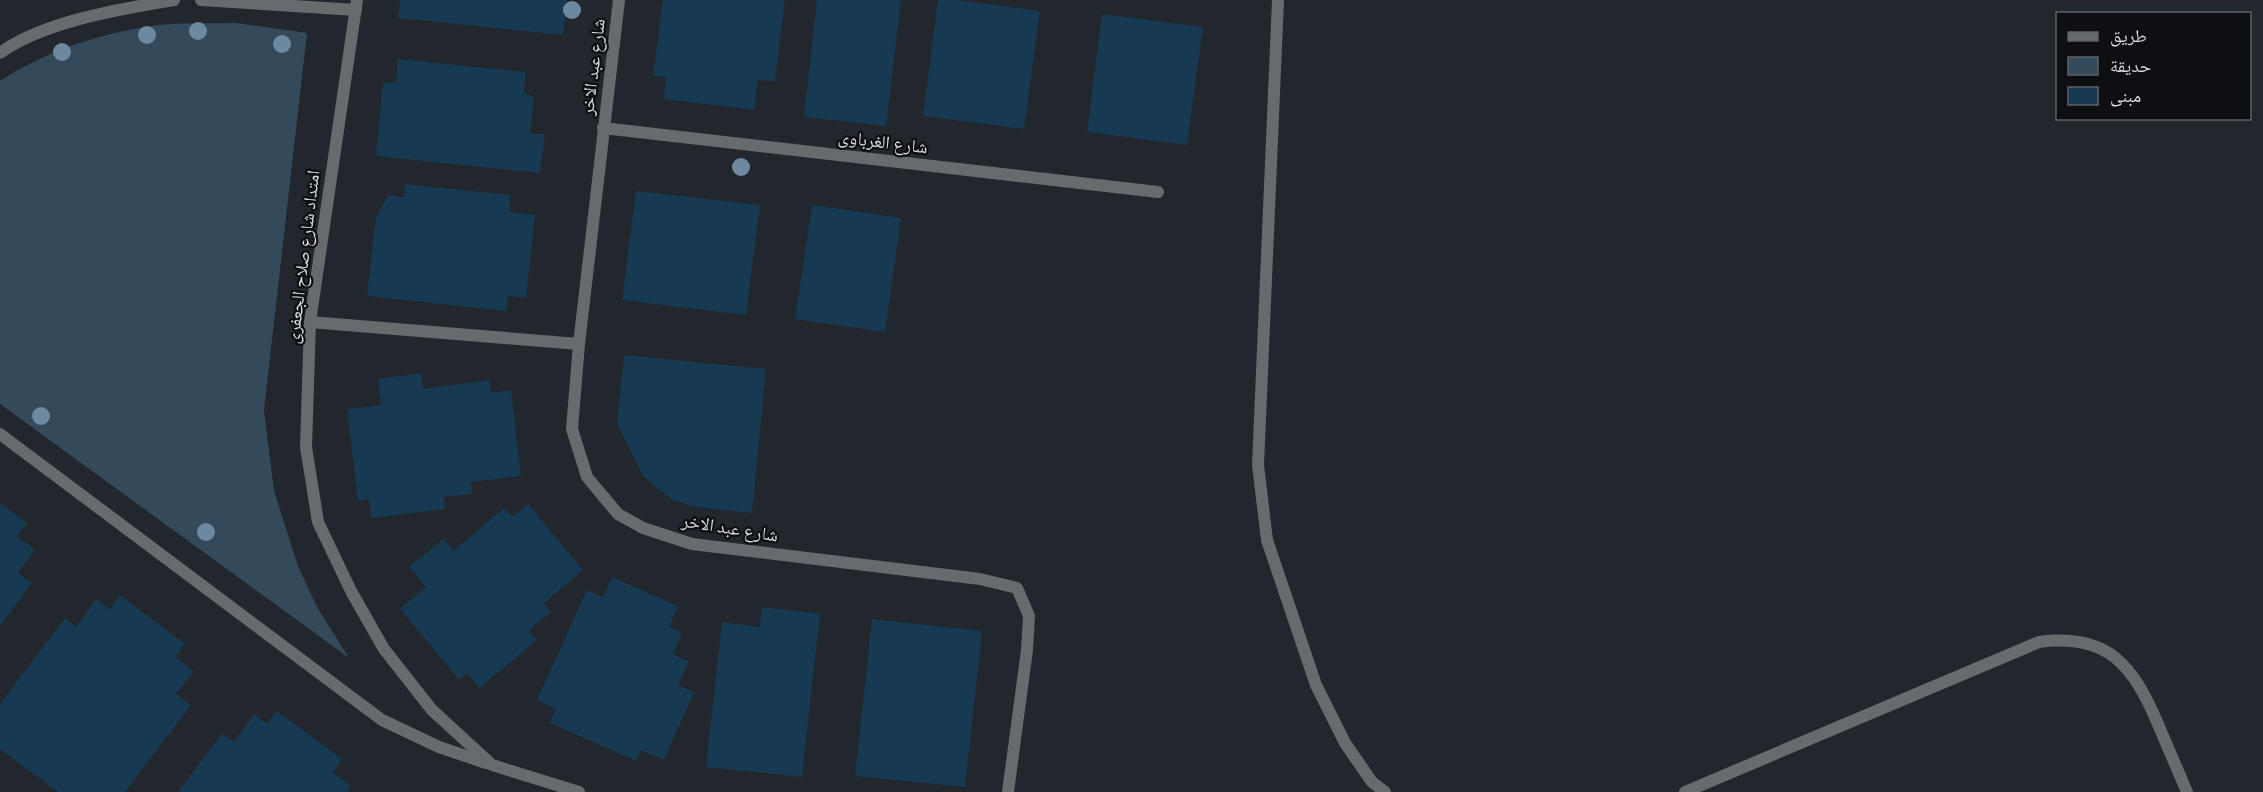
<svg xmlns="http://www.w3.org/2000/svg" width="2263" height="792" font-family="Signika,'Noto Naskh Arabic',sans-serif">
	<rect width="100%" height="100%" fill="#21272c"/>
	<path fill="#344959" d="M236,23L307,33L264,410L274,491L298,566L317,607L349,658L0,404V81C46,51 98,34 152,26C179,22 209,24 236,23Z"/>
	<g fill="#173952">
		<path d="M400,0H567L563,35L398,18Z"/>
		<path d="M663,0H785L775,81L758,80L754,110L664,99L666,77L653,76Z"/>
		<path d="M817,0H901L886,126L804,117Z"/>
		<path d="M938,0H956L1040,11L1024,129L923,116Z"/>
		<path d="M1102,14L1203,27L1187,145L1087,132Z"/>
		<path d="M398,59L526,72L524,92L534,97L530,133L545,134L540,173L376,156L383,82L396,83Z"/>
		<path d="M405,184L511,195L509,212L535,215L526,298L508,296L506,311L367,296L376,217L388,195L404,197Z"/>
		<path d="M636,191L760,205L746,315L622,300Z"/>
		<path d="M812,205L901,218L885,332L795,319Z"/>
		<path d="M624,355L766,369L752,513L696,507L672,500L643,476L617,424Z"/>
		<path d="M421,373L423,389L489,380L491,393L511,390L521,476L471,482L472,494L444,497L445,509L371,518L369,499L358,501L347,409L381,405L378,379Z"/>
		<path d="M0,503L27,523L17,536L35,550L18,573L32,583L0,626Z"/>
		<path d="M528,504L583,570L544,603L551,612L529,630L537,640L480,688L467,673L459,680L400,609L426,587L409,567L443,539L453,551L504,508L512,517Z"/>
		<path d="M612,577L678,606L669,627L682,633L673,654L689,662L678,685L694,692L664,760L641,750L636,761L550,723L556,709L537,700L587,590L603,597Z"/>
		<path d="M120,595L185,644L175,657L194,671L176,694L191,705L125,792H58L0,749V704L65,618L76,627L96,599L110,609Z"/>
		<path d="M762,607L820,614L802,777L706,767L722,622L760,627Z"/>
		<path d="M872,619L982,631L965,787L855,776Z"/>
		<path d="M277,711L342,759L333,772L351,786L347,792H178L222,733L234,742L254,714L267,724Z"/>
	</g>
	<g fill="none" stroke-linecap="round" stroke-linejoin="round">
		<g stroke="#686b6e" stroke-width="12">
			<path d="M201,0L356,10"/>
			<path d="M0,53C44,21 121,9 174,0"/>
		</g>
		<g stroke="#686b6e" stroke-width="12">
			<path d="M357,0L310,322L306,447L318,522L351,591L384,649L432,710L492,765L579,792"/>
			<path d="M619,0L579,344L572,429L587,477L618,514L643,528L692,544L980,579L1017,588L1029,616L1027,650L1008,792"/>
			<path d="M1278,0L1258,465L1267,540L1316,685L1345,743L1372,782L1385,792"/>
			<path d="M603,128L1158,192"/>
			<path d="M310,322L579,344"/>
			<path d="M0,434L382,720L439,747L486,763"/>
			<path d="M1685,792L2039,642C2109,633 2133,666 2158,724C2168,747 2177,769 2187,792"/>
		</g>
	</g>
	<g fill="#6d89a0">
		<circle cx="572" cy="10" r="9"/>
		<circle cx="198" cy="31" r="9"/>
		<circle cx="147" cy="35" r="9"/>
		<circle cx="282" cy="44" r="9"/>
		<circle cx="62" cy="52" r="9"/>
		<circle cx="741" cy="167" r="9"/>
		<circle cx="41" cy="416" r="9"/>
		<circle cx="206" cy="532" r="9"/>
	</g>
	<g text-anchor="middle" stroke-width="4.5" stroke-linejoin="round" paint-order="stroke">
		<g font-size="18" fill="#d9dde1" stroke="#0d0f12">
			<text transform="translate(593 67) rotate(-83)" y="6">شارع عبد الاخر</text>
			<text transform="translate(883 142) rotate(7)" y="6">شارع الغرباوى</text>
			<text transform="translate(303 257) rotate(-83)" y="6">امتداد شارع صلاح الجعفرى</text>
			<text transform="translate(730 528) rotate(9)" y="6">شارع عبد الاخر</text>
		</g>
	</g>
	<rect x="2056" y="12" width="195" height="108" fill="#0d0f12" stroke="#5f6165" stroke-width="1.5"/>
	<rect x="2068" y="32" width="30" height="9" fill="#686b6e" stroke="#5f6165" stroke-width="1.5"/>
	<text x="2110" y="42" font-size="18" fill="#d9dde1">طريق</text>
	<rect x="2068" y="57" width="30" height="18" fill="#344959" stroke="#5f6165" stroke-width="1.5"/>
	<text x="2110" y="72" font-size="18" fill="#d9dde1">حديقة</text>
	<rect x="2068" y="87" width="30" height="18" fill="#173952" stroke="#5f6165" stroke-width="1.5"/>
	<text x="2110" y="102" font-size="18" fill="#d9dde1">مبنى</text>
</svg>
